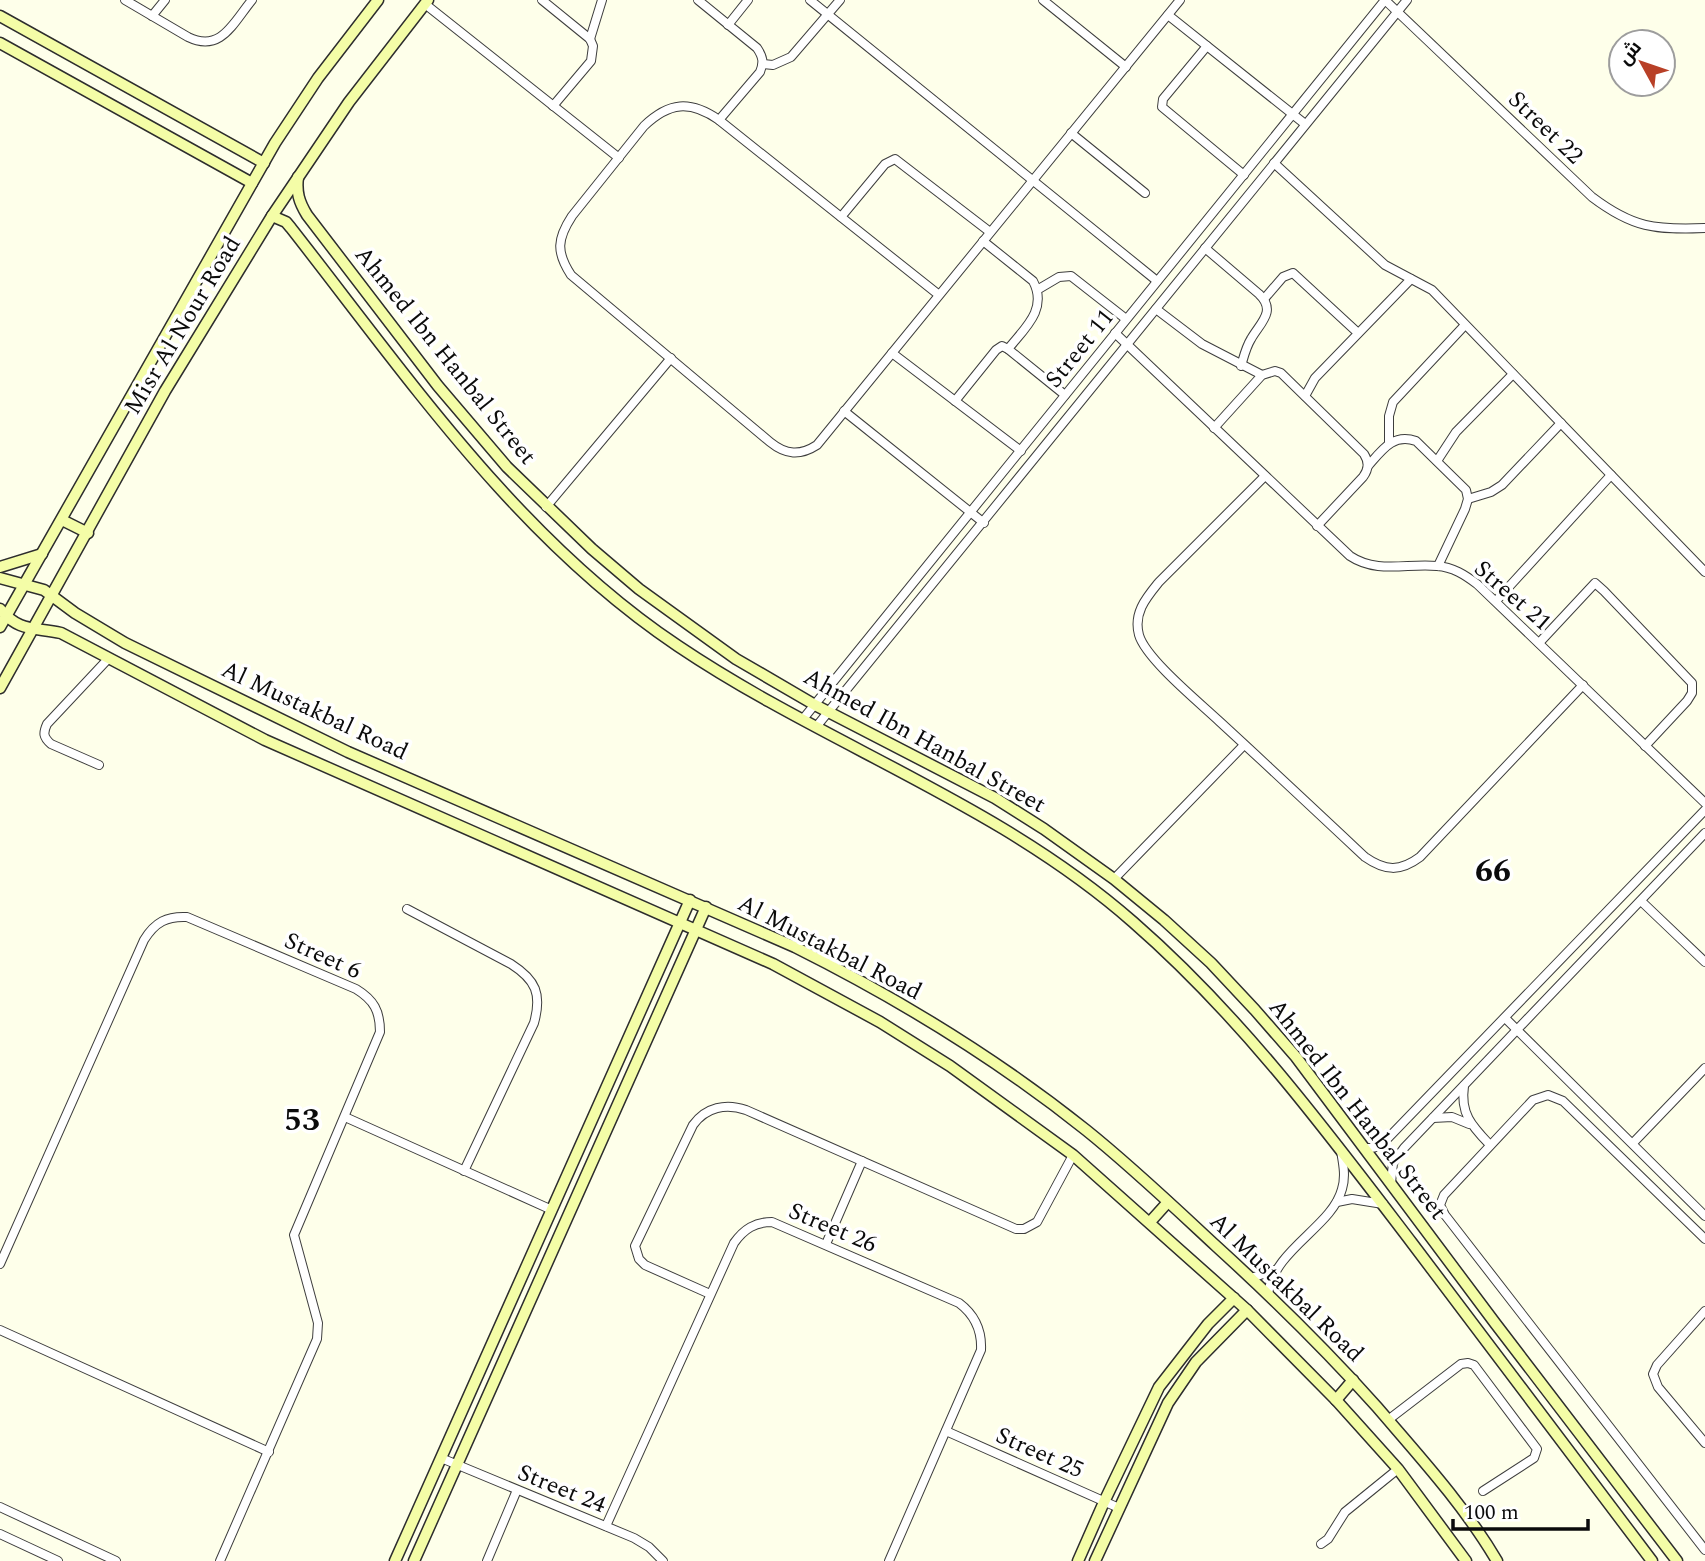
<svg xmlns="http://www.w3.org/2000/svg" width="1705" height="1561" font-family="Spectral,Cairo,serif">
	<rect width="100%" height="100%" fill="#feffea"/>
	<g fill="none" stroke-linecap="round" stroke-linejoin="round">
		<defs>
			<g id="street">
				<path d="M125,0L188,37C221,53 233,23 252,0"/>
				<path d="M542,0L590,39L593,46L591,61L553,106"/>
				<path d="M698,0L757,48C763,57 764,62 760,72L719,120"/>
				<path d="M810,0L1157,281"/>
				<path d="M1043,0L1126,67"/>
				<path d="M1385,0L1592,197C1633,228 1655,230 1705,228"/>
				<path d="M425,4L619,158"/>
				<path d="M1168,15L1305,124"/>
				<path d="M152,16L165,0"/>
				<path d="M728,25L748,0"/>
				<path d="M590,39L602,0"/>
				<path d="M1207,46L1163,99L1162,107L1244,175"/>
				<path d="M763,64L773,65L791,57L840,0"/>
				<path d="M1071,133L1145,193"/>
				<path d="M1274,163L1385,265L1432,290L1705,572"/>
				<path d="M841,217L885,164L895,159L990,232"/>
				<path d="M983,241L1033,281C1048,309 1025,328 1008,349"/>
				<path d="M1205,248L1259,294C1277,311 1260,323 1251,339C1246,347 1244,356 1241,366"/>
				<path d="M1037,290L1059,277L1071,276L1126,319"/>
				<path d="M939,295L719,120C690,100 669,102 644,126L572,216C557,239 556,252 571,275L770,442C786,455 800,456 817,445L1180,0"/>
				<path d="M1264,299L1283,277L1293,273L1358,333"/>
				<path d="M1156,309L1202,344L1262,375"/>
				<path d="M1115,333L1350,556C1377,574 1407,563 1437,566C1453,567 1465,575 1477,584L1705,803"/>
				<path d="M892,353L1021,451"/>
				<path d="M1305,396L1315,378L1411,279"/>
				<path d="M955,401L996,350L1002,346L1008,349L1065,395"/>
				<path d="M844,411L984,523"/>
				<path d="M1214,428L1262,375L1275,371L1281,373L1364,454C1369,462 1369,469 1363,477L1317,526"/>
				<path d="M1389,442V416L1393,402L1465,325"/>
				<path d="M1437,461L1456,432L1513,374"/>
				<path d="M1368,466C1382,450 1393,433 1416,441L1466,490L1468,499L1465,509L1438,566"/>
				<path d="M1265,476L1159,582C1146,598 1133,613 1139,635C1146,659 1200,703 1219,721C1268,766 1317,812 1365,857C1385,871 1400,872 1420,857L1583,685"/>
				<path d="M1468,499L1491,492L1502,485L1561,423"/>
				<path d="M546,507L671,358"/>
				<path d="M1496,601L1611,475"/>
				<path d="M1539,643L1595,583L1604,591L1692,683V693L1687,701L1645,746"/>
				<path d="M803,719L1385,0"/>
				<path d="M816,727L1407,0"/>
				<path d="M99,765L51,744C43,737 43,733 47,724L108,659"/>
				<path d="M1114,879L1244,745"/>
				<path d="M1641,901L1705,962"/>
				<path d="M407,909L511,964C536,980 542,994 534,1023L464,1171"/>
				<path d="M1505,1018L1705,1216"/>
				<path d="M1464,1086C1460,1114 1472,1126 1490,1145"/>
				<path d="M345,1117L552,1210"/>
				<path d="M1433,1118L1452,1117L1469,1124"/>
				<path d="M1633,1143L1705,1068"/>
				<path d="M1363,1147C1376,1151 1382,1144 1391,1135L1705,810"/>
				<path d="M1391,1183L1393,1163L1404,1148L1705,833"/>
				<path d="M1337,1202L1352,1199L1383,1204"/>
				<path d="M1705,1239L1563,1101L1548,1095L1533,1100L1444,1195L1440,1205L1445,1215L1705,1550"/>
				<path d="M826,1244L862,1161"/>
				<path d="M0,1264L144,940C155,922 167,916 187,917L356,989C374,1000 380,1011 380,1032L294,1235L318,1323L317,1339L220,1561"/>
				<path d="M1251,1278L1275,1270"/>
				<path d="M710,1294L645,1265L639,1259L635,1246L693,1125C706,1107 726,1103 746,1110L1016,1229H1024L1037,1222L1073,1155"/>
				<path d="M1268,1294C1274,1249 1332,1227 1342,1189C1346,1176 1343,1163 1341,1151"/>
				<path d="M1705,1311L1657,1365L1653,1374L1658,1387L1705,1443"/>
				<path d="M0,1330L269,1452"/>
				<path d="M1388,1420L1461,1364L1468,1363L1474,1365L1537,1449L1534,1458L1483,1491"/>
				<path d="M946,1431L1119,1508"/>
				<path d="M441,1458L634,1538L649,1547L663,1561"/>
				<path d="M0,1507L116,1561"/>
				<path d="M606,1526L734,1243C744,1229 755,1222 772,1222L959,1303C975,1315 982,1330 981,1350L889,1561"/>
				<path d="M0,1534L58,1561"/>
				<path d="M1321,1544L1328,1539L1345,1512L1398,1469"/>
				<path d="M487,1561L517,1490"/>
			</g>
			<g id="secondary">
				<path d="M0,16L264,163"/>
				<path d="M0,43L252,183"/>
				<path d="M298,177C296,192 299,202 307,215L438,386L507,467L592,549L639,589L736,659L815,705L995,798L1044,829L1114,879L1164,920L1211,963L1255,1010L1296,1057L1495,1323L1677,1561"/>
				<path d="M272,216L286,222L291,228C408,377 518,539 678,646C825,745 998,803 1133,922C1242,1017 1325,1129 1412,1243C1492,1349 1572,1455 1652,1561"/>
				<path d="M62,520L88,533"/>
				<path d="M0,567L42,554"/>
				<path d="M0,578L44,590L75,613L125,643L348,752L795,947C897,998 997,1059 1086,1130C1131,1166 1174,1207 1216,1246C1272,1297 1326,1350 1377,1407C1419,1456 1464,1505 1497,1561"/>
				<path d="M0,609C19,632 33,627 61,633L265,740L773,964L880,1022L950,1066L1073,1155L1247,1310L1336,1400L1398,1469L1466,1561"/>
				<path d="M0,627L275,143L318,78L378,0"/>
				<path d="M0,688L165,391L272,216L349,102L428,0"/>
				<path d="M1150,1222L1168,1202"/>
				<path d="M1336,1400L1353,1380"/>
				<path d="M395,1561L690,900"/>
				<path d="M414,1561L706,907"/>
				<path d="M1078,1561L1104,1502L1159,1387L1208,1324L1234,1298"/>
				<path d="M1095,1561L1168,1403L1196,1362L1247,1310"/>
			</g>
		</defs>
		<use href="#street" stroke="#3e3e3e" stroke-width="10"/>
		<use href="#secondary" stroke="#2d2d2d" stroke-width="13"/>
		<use href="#street" stroke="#fff" stroke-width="8"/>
		<use href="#secondary" stroke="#f4fda7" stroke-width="10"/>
	</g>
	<g text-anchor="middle" stroke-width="7" stroke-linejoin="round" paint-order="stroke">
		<g font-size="24" fill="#0b0b0b" stroke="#fff">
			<text transform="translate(1546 127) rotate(44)" y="8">Street 22</text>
			<text transform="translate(182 325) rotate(-59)" y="8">Misr Al Nour Road</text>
			<text transform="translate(1079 348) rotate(-51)" y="8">Street 11</text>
			<text transform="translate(446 355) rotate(51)" y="8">Ahmed Ibn Hanbal Street</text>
			<text transform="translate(1513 595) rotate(41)" y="8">Street 21</text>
			<text transform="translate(315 710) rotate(25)" y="8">Al Mustakbal Road</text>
			<text transform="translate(925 740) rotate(29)" y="8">Ahmed Ibn Hanbal Street</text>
			<text transform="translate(830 947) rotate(27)" y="8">Al Mustakbal Road</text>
			<text transform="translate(323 955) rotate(24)" y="8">Street 6</text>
			<text transform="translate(1358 1109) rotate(52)" y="8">Ahmed Ibn Hanbal Street</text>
			<text transform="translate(833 1227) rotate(23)" y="8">Street 26</text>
			<text transform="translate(1287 1287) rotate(44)" y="8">Al Mustakbal Road</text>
			<text transform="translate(1040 1452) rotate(24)" y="8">Street 25</text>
			<text transform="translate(562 1488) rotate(22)" y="8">Street 24</text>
		</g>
		<g font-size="32" font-weight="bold" fill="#0b0b0b" stroke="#fff">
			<text x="1493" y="881">66</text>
			<text x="302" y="1130">53</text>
		</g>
	</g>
	<g transform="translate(1642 63) rotate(310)"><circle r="33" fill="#ffffff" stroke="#9d9d9d" stroke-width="2"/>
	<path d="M0-5L12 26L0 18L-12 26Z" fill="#b84027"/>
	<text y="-10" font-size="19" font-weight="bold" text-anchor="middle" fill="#0b0b0b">ش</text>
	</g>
	<path d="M1453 1519v10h135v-10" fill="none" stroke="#0b0b0b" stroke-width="3.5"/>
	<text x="1464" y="1519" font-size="21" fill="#0b0b0b" stroke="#ffffff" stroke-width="5" paint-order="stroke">100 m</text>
</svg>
